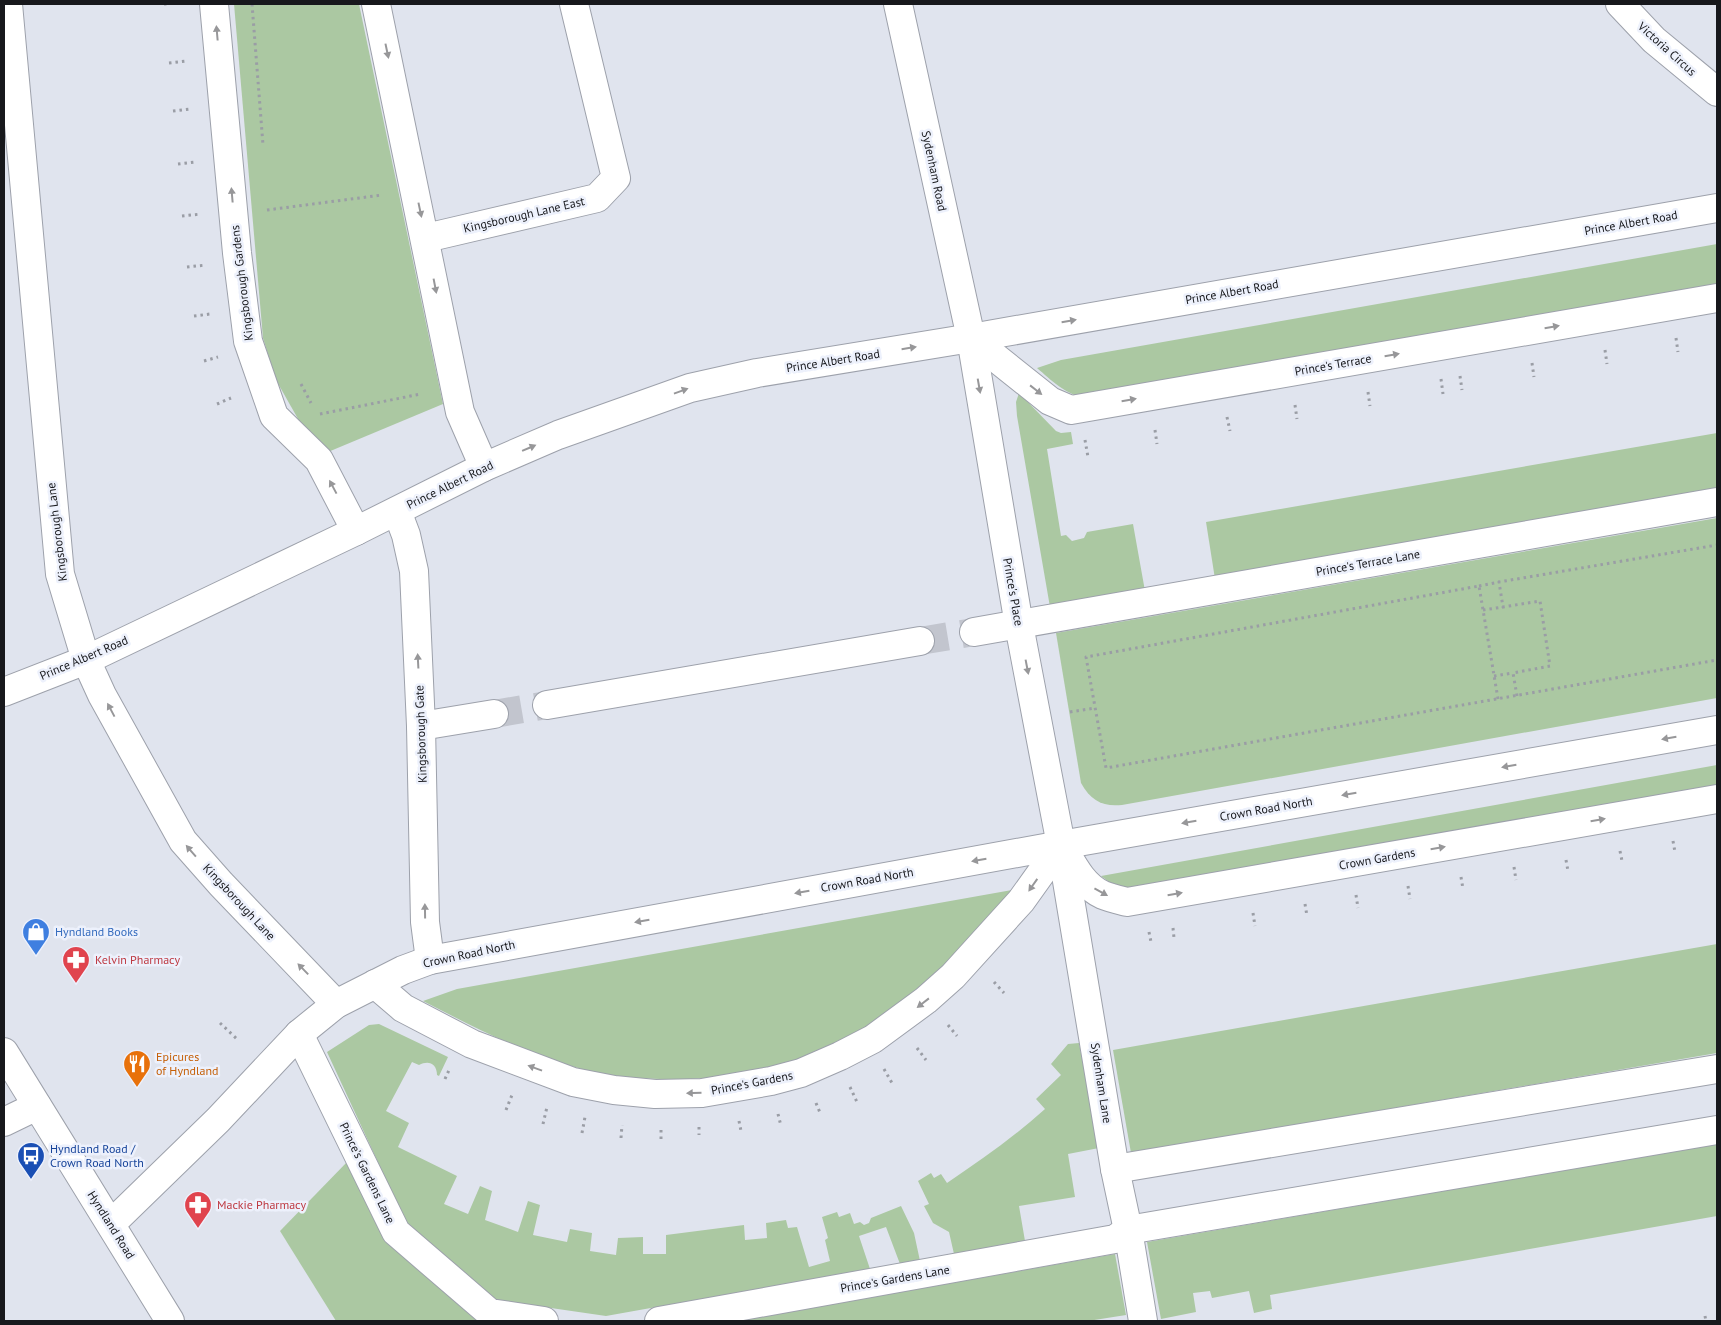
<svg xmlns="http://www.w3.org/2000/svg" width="1721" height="1325" font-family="'PT Sans',sans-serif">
	<rect width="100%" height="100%" fill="#e0e4ee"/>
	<g fill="#abc8a2">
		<path d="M234,4H359L443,404L328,452L306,433L276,380L263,338Z"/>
		<path d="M1717,244V284L1084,397C1067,396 1050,379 1037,368L1061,360Z"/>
		<path d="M1019,393L1056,431L1061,433L1071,432L1073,444L1047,449L1061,536L1066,535L1072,541L1084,538L1087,532L1133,524L1145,591L1050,607L1017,416L1016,402Z"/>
		<path d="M1717,433V490L1215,579L1206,522Z"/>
		<path d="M1717,518V698L1122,805C1103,807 1091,801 1081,783L1056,633Z"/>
		<path d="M1717,765V787L1129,889L1116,887L1101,876Z"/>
		<path d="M1012,890C969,944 920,995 860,1031C849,1038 836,1045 824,1051C782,1067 736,1077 691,1079C650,1080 607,1078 568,1065C517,1050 470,1025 423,1001L457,989Z"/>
		<path d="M1717,944V1053L1131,1153L1113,1050Z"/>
		<path d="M379,1024L448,1057L439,1076L437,1075C437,1063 428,1060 419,1065L412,1062L386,1111L409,1123L398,1147L457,1176L444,1204L468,1214L480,1186L492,1191L485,1220L518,1232L528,1201L540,1205L533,1235L567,1242L570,1229L592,1233L590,1251L616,1255L618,1238L643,1237V1254H666V1235L744,1225L745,1240L767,1238L766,1223L786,1220L788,1228L797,1227L809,1267L830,1261L825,1240L828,1238L822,1217L837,1212L839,1217L850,1213L854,1224L860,1222L864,1225L869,1223L871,1218L901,1206L914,1233L920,1261L900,1264L886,1227L859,1236L870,1269L606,1316L495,1300L407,1225L327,1052L369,1025Z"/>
		<path d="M1079,1043L1099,1148L1068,1154L1075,1197L1019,1206L1025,1241L954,1254L949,1232L933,1223L924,1206L929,1204L918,1181L931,1173L934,1178L941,1174L947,1183C981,1160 1014,1137 1045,1109L1036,1099L1061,1075L1051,1064L1068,1044Z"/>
		<path d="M1717,1144V1216L1270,1295L1272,1309L1254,1313L1249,1291L1212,1298L1210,1291L1193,1293L1196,1312L1161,1319L1147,1242Z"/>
		<path d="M348,1161L484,1321H336L280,1231Z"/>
		<path d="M1115,1254L1126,1315L1088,1321H737Z"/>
	</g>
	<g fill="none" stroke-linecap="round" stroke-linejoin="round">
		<g stroke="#c2c5ce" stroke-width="28" stroke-dasharray="28 14" stroke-linecap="butt">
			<path d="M920,641L974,632"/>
			<path d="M494,714L547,705"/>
		</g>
		<defs>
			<g id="minor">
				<path d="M8,4L60,574L86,660L102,695L183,841L221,884L336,1004"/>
				<path d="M214,4L237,253L248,341L274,416L319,460L356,531"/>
				<path d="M376,4L460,412L484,467"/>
				<path d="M898,4L971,338L1019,625L1061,845L1115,1169L1128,1230L1143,1321"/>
				<path d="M1620,4L1654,40L1717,92"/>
				<path d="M426,238L597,198L616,178L574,4"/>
				<path d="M971,338L1050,401L1071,410L1717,298"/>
				<path d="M397,511L406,535L414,571L421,726L425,922L430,960"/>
				<path d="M974,632L1717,502"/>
				<path d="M4,692L86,660L356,531L484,467L558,435L690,388L757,373L971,338L1717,208"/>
				<path d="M547,705L920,641"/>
				<path d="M421,726L494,714"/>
				<path d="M1066,853C1075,869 1085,887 1103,895C1110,898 1119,900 1127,902L1717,799"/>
				<path d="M375,984L403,1008L472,1044L573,1082L614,1090L655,1094L702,1093L771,1081L801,1073L840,1056L873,1039L926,1000L953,976L1021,901L1061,845"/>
				<path d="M299,1034L396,1232L490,1313L544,1321"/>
				<path d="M4,1052L170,1321"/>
				<path d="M4,1122L37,1106"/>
				<path d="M1115,1169L1717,1069"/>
				<path d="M111,1224L218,1120L299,1034L336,1004L403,970L430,960L1061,845L1717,730"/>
				<path d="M659,1321L1115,1239L1128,1230L1717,1130"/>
			</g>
		</defs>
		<use href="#minor" stroke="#9da1ab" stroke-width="30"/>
		<g stroke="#9a9da5" stroke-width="3" stroke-dasharray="2.5 4" stroke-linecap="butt">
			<path d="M164,4H170"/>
			<path d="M252,4L263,145"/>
			<path d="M169,63L186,61"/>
			<path d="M173,111L190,109"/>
			<path d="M178,164L195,162"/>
			<path d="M267,210L382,195"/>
			<path d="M182,216L201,214"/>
			<path d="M187,267L206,265"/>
			<path d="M194,316L210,314"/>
			<path d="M1676,338L1678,352"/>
			<path d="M1605,350L1607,364"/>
			<path d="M204,361L218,357"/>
			<path d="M1532,363L1534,377"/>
			<path d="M1460,376L1462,390"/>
			<path d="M1441,379L1443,394"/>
			<path d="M301,384L311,403"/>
			<path d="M1368,392L1370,406"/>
			<path d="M217,404L231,398"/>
			<path d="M1295,405L1297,419"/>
			<path d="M320,414L421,394"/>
			<path d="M1227,417L1230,431"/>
			<path d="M1155,430L1157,444"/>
			<path d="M1085,440L1088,457"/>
			<path d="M1479,586L1499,582"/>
			<path d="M1483,610L1503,607"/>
			<path d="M1494,676L1513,673"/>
			<path d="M1517,696L1513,673L1550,666L1540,601L1503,607L1499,582L1717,545"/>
			<path d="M1498,699L1479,586L1086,657L1106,768L1717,660"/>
			<path d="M1070,712L1095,708"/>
			<path d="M1673,841L1675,852"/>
			<path d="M1620,851L1622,861"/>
			<path d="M1566,860L1568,871"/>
			<path d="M1514,867L1516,880"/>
			<path d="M1461,877L1463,889"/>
			<path d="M1408,886L1410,899"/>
			<path d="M1356,895L1358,908"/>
			<path d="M1305,904L1307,916"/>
			<path d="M1253,913L1255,926"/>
			<path d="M1173,928L1174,938"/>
			<path d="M1149,932L1151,942"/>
			<path d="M994,982L1004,993"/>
			<path d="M220,1023L238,1040"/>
			<path d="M948,1025L957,1036"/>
			<path d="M917,1048L926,1060"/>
			<path d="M884,1069L892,1083"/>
			<path d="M445,1079L449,1070"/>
			<path d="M850,1087L857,1102"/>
			<path d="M816,1103L821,1115"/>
			<path d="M506,1110L512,1095"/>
			<path d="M778,1114L781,1126"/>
			<path d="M739,1121L741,1131"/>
			<path d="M543,1124L547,1107"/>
			<path d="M699,1127V1135"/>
			<path d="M582,1133L585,1117"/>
			<path d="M621,1138L622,1125"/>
			<path d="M661,1139V1127"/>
			<path d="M1705,1316L1706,1321"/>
		</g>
		<use href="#minor" stroke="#fff" stroke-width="28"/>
	</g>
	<defs><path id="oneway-solid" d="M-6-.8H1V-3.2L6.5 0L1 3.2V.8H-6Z" transform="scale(1.25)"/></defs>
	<g fill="#979799">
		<use href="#oneway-solid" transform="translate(217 33) rotate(-95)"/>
		<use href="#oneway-solid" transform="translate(387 51) rotate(78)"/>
		<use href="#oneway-solid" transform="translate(232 195) rotate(-95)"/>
		<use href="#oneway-solid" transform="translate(420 210) rotate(78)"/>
		<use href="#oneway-solid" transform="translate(435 286) rotate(79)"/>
		<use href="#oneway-solid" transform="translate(1069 321) rotate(-10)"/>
		<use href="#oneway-solid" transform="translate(1552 327) rotate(-10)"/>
		<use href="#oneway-solid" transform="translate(909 348) rotate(-9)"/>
		<use href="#oneway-solid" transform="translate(1392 355) rotate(-10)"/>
		<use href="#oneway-solid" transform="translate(979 386) rotate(80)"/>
		<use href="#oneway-solid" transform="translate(1036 390) rotate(38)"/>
		<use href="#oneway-solid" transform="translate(681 391) rotate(-20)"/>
		<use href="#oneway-solid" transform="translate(1129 400) rotate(-10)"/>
		<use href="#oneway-solid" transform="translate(529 448) rotate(-23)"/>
		<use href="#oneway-solid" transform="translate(333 487) rotate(-118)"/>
		<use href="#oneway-solid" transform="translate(418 661) rotate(-93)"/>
		<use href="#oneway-solid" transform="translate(1027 667) rotate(79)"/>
		<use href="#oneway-solid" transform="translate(111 710) rotate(-118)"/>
		<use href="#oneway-solid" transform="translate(1669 738) rotate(170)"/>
		<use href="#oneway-solid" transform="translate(1509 766) rotate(170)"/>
		<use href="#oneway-solid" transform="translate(1349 794) rotate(170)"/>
		<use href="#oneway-solid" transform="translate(1598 820) rotate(-10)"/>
		<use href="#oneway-solid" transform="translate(1189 822) rotate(170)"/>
		<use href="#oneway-solid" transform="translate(1438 848) rotate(-10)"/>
		<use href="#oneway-solid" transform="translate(191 851) rotate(-131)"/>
		<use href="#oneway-solid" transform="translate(979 860) rotate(170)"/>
		<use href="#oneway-solid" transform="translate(1033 885) rotate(125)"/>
		<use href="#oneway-solid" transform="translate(802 892) rotate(170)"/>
		<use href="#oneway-solid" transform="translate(1101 892) rotate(29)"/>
		<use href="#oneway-solid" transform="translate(1175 894) rotate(-10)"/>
		<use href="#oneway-solid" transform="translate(425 911) rotate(-91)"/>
		<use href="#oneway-solid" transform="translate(642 921) rotate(170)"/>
		<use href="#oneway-solid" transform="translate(303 969) rotate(-134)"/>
		<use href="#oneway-solid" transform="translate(923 1003) rotate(142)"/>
		<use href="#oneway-solid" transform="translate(535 1068) rotate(-160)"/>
		<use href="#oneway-solid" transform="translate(694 1093) rotate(178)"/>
	</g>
	<defs>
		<symbol id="shop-pin" viewBox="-11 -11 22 30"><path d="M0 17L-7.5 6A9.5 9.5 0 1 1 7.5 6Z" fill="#3f7fe0" stroke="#edf1fc"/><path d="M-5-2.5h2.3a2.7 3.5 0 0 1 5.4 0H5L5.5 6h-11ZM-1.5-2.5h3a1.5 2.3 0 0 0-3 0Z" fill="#fff"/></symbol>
		<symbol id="pharmacy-pin" viewBox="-11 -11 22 30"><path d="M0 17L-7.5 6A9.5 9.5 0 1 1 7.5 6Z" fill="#e0444e" stroke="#edf1fc"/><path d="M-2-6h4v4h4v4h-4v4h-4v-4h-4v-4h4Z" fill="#fff"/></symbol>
		<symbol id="restaurant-pin" viewBox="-11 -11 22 30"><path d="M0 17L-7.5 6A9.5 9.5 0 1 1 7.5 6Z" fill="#e8710a" stroke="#edf1fc"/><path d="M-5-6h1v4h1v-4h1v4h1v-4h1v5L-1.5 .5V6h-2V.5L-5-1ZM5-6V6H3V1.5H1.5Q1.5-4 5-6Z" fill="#fff"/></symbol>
		<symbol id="bus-pin" viewBox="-11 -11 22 30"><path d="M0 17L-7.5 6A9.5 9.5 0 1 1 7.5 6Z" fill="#1a4fb4" stroke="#edf1fc"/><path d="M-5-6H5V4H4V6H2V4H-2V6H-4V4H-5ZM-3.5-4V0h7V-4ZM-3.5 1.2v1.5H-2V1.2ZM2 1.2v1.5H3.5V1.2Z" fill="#fff"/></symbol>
	</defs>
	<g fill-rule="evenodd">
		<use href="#shop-pin" x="20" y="916" width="32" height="43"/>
		<use href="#pharmacy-pin" x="60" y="944" width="32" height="43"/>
		<use href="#restaurant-pin" x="121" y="1048" width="32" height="43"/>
		<use href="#bus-pin" x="15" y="1140" width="32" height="43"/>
		<use href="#pharmacy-pin" x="182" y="1189" width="32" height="43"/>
	</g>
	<g text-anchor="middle" stroke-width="5" stroke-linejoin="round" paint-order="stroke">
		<g font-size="12" fill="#17181c" stroke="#edf1fc">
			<text transform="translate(1667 49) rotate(42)" y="4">Victoria Circus</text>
			<text transform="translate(934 171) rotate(78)" y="4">Sydenham Road</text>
			<text transform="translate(524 215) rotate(-13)" y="4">Kingsborough Lane East</text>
			<text transform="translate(1631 223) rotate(-10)" y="4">Prince Albert Road</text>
			<text transform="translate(242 283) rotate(-97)" y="4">Kingsborough Gardens</text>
			<text transform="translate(1232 292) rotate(-10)" y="4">Prince Albert Road</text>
			<text transform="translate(833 361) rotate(-9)" y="4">Prince Albert Road</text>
			<text transform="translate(1333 365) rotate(-10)" y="4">Prince's Terrace</text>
			<text transform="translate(450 485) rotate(-26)" y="4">Prince Albert Road</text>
			<text transform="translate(57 532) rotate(-97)" y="4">Kingsborough Lane</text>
			<text transform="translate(1368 563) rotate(-10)" y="4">Prince's Terrace Lane</text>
			<text transform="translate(1013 592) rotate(80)" y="4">Prince's Place</text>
			<text transform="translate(84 658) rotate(-23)" y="4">Prince Albert Road</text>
			<text transform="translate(421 734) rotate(-92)" y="4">Kingsborough Gate</text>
			<text transform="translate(1266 809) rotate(-10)" y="4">Crown Road North</text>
			<text transform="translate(1377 859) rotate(-10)" y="4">Crown Gardens</text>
			<text transform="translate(867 880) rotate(-10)" y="4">Crown Road North</text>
			<text transform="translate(239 902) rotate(47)" y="4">Kingsborough Lane</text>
			<text transform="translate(469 954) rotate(-12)" y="4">Crown Road North</text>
			<text transform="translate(752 1083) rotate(-11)" y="4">Prince's Gardens</text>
			<text transform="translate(1101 1083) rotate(81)" y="4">Sydenham Lane</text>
			<text transform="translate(367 1173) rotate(64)" y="4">Prince's Gardens Lane</text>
			<text transform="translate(111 1225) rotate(58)" y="4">Hyndland Road</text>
			<text transform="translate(895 1279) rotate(-10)" y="4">Prince's Gardens Lane</text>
		</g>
		<g font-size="12" fill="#366cbe" stroke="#edf1fc" text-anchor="start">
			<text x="55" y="936">Hyndland Books</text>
		</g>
		<g font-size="12" fill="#be3a42" stroke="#edf1fc" text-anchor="start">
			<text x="95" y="964">Kelvin Pharmacy</text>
			<text x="217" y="1209">Mackie Pharmacy</text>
		</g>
		<g font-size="12" fill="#c56008" stroke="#edf1fc" text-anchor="start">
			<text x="156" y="1061">Epicures<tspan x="156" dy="14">of Hyndland</tspan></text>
		</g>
		<g font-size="12" fill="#164399" stroke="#edf1fc" text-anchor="start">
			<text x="50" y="1153">Hyndland Road /<tspan x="50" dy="14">Crown Road North</tspan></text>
		</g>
	</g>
	<rect width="1721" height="1325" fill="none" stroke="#17181c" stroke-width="10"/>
</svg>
